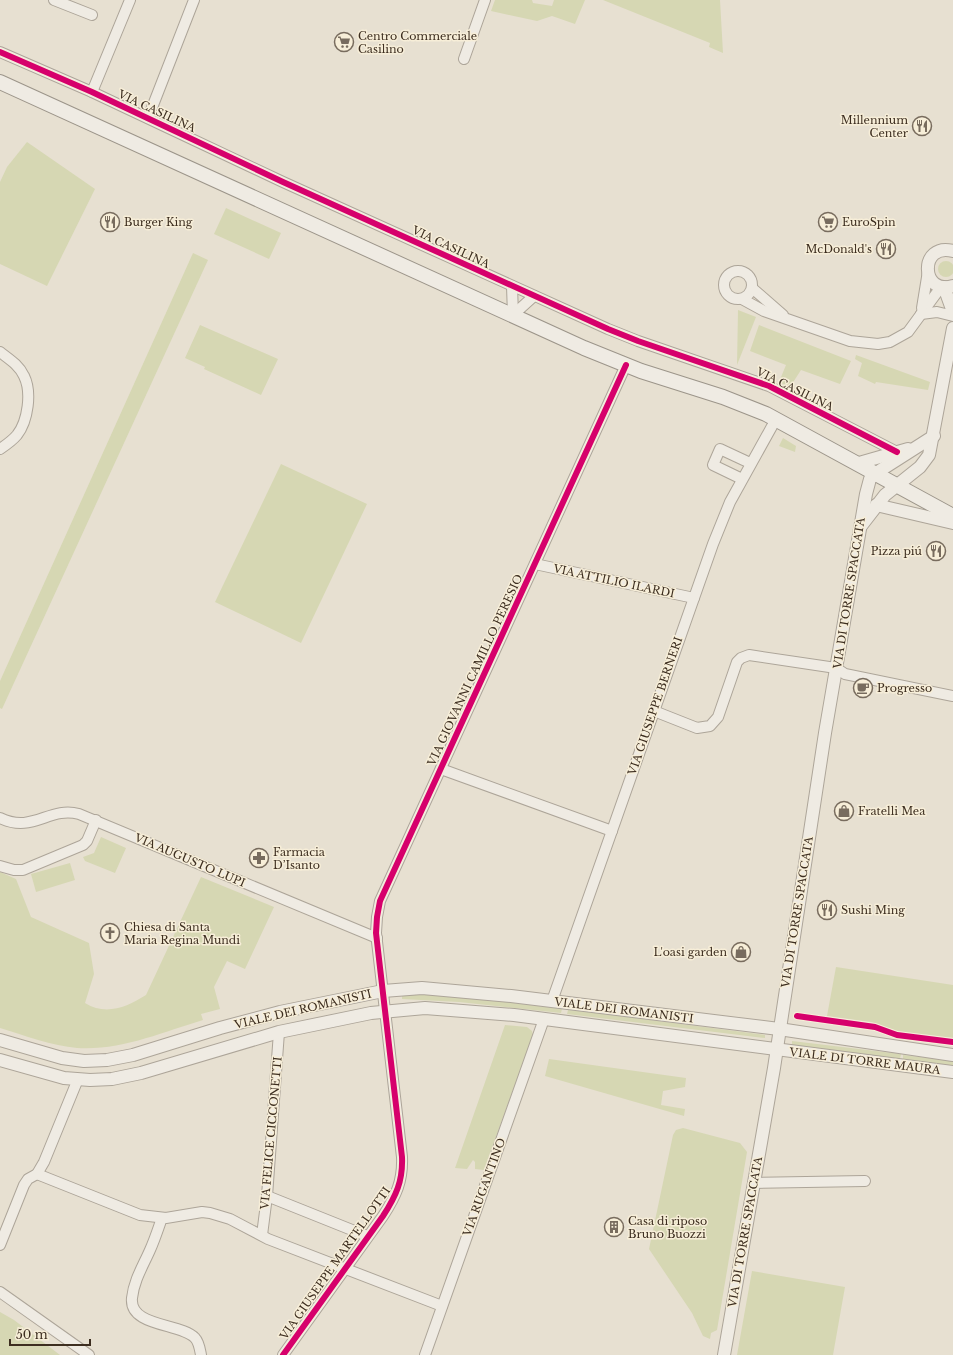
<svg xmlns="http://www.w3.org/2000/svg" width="953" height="1355" font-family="'Libre Baskerville',serif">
	<rect width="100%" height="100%" fill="#e7e0d1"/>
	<g fill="#d6d7b3">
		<path d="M495,0H532L533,3L552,6L554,0H585L575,24L552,16L537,21L491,11Z"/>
		<path d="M603,0H720L723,53L709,47L710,43Z"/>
		<path d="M27,142L95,189L47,286L0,264V182L7,167Z"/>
		<path d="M226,208L281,233L269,259L214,234Z"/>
		<path d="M193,253L208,260L2,709L0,708V681Z"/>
		<circle cx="946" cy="269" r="8"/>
		<path d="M738,310L756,317L737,365Z"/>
		<path d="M200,325L278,359L261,395L204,369L205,367L185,358Z"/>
		<path d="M759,325L851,361L840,384L801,370L790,387L779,382L786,365L750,351Z"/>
		<path d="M856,355L930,382L928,390L876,382L875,384L858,376L862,363L855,359Z"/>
		<path d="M783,438L796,446L795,452L779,446Z"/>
		<path d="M281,464L367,504L301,643L215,602Z"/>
		<path d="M101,837L126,848L115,873L85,861L83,857L94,853Z"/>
		<path d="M70,863L75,880L36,892L31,874Z"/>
		<path d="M0,872L16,879L31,917L89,943L94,974L85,1003C106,1016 127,1007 146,995L201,877L274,907L245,969L227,961L214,987L220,1009L201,1014L203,1020C163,1032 120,1051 77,1048C53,1046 23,1035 0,1028Z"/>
		<path d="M836,967L953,985V1038L897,1031L871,1022L827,1016Z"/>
		<path d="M418,994L507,1002L562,1009L561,1013L459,1002L402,999V995Z"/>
		<path d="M568,1010L589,1012L765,1035V1038L567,1014Z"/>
		<path d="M505,1025L527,1027L532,1031L533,1035L484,1170L475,1169V1162L473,1160L467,1169L455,1168Z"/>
		<path d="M792,1041L901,1054L900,1059L792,1045Z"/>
		<path d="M903,1055L953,1061V1066L903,1059Z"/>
		<path d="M549,1059L686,1078L685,1087L663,1091L661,1105L685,1109L684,1116L545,1076Z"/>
		<path d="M683,1128L740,1143L747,1152L717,1330L711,1333L710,1339L703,1336L692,1313L649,1249L673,1135L676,1130Z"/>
		<path d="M752,1271L845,1287L833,1355H737Z"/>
		<path d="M0,1312L14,1320L60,1355H0Z"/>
	</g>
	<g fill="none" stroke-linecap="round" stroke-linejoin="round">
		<defs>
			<g id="minor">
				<path d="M54,0L92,15"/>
				<path d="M0,52L92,92L283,182L608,329L638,341L769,386L897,452"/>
				<path d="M464,59L485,0"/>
				<path d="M92,92L130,0"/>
				<path d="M148,118L194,0"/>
				<circle cx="738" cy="285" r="14"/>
				<path d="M512,286L513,315"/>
				<path d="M752,288L783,315"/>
				<path d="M742,299L764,311L850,341L878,344L890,342L908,332L941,287"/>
				<path d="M922,308L928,271"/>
				<path d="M921,314L937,312L953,316"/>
				<path d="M513,315L534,296"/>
				<path d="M0,352C9,359 19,365 24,376C32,392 28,421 17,435C12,441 6,445 0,449"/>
				<path d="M742,479L713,465L720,449L750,463"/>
				<path d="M535,564L694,598"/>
				<path d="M654,711L697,728L710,726L718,717L737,662L741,658L749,655L836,668L845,674L953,696"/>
				<path d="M441,769L612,831"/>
				<path d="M0,818C33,834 49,806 79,814L377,938"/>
				<path d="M0,866L14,870H23L83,845L87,841L96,820"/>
				<path d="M552,1001L713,544L730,502L776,419"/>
				<path d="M37,1174L140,1215L166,1218L202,1212L210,1213L230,1219L268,1239L442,1306"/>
				<path d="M754,1183L865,1181"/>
				<path d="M267,1196L367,1236"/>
				<path d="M162,1218C158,1229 155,1239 150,1250C143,1266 134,1280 132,1298C129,1327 181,1323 195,1338C199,1342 200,1350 201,1355"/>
				<path d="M262,1235L267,1196L279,1032"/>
				<path d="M0,1245L24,1185L28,1179L37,1174L44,1162L78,1079"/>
				<path d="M0,1292L89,1355"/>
				<path d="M283,1355L383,1216C396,1196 403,1181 402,1157L376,933L377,917L380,901L626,365"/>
				<path d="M425,1355L544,1019"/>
			</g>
			<g id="tertiary">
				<path d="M953,251C919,242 920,296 953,286"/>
				<path d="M944,287L953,312"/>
				<path d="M859,463L908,449"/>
				<path d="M876,505L953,523"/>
				<path d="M861,526L885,495L920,467L929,455L953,328"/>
				<path d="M0,1040L62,1058L84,1061L107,1060L133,1055L220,1028L280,1012L383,991L422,988L511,996L779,1029L953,1055"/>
				<path d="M0,1060L64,1078L90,1080L112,1079L141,1073L279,1032L371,1013L425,1008L514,1015L953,1072"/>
				<path d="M724,1355L774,1068L825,733L866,494L870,479L876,473L934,436"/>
			</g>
			<path id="secondary" d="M0,82L584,348L641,371L723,397L766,414L953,516"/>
		</defs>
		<use href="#minor" stroke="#ada599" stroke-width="12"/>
		<use href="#tertiary" stroke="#ada599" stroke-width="14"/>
		<use href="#secondary" stroke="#9c958a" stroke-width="16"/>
		<use href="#minor" stroke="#efebe3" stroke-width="10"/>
		<use href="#tertiary" stroke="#efebe3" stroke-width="12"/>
		<use href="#secondary" stroke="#efebe3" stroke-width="14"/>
		<defs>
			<g id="cycleway">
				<path d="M0,52L92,92L283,182L608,329L638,341L769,386L897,452"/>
				<path d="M797,1016L875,1027L897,1035L953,1042"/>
				<path d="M283,1355L383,1216C396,1196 403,1181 402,1157L376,933L377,917L380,901L626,365"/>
			</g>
		</defs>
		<use href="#cycleway" stroke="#f7eed8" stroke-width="8"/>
		<use href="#cycleway" stroke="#d6006c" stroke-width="6"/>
	</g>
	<defs>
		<symbol id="supermarket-ring" viewBox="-11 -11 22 22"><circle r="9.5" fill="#f7eed8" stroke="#786c5e" stroke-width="1.5"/><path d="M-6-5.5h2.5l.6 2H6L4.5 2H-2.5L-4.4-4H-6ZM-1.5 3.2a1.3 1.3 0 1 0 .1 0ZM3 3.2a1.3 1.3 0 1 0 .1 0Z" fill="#786c5e"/></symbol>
		<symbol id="restaurant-ring" viewBox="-11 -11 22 22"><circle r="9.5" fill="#f7eed8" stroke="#786c5e" stroke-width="1.5"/><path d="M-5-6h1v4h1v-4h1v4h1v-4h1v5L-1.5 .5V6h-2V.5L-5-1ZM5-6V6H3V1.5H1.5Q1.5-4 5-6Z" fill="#786c5e"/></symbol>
		<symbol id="cafe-ring" viewBox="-11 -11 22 22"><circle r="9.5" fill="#f7eed8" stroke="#786c5e" stroke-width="1.5"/><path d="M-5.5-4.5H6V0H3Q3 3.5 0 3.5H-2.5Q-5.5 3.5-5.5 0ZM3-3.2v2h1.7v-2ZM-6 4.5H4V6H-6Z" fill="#786c5e"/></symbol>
		<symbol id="shop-ring" viewBox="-11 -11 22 22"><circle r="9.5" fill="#f7eed8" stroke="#786c5e" stroke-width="1.5"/><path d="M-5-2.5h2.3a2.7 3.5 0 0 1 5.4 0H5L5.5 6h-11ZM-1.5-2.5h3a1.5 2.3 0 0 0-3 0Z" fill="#786c5e"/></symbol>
		<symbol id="pharmacy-ring" viewBox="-11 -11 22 22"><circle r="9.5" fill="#f7eed8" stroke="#786c5e" stroke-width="1.5"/><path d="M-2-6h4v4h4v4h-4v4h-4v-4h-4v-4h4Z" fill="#786c5e"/></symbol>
		<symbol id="church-ring" viewBox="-11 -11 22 22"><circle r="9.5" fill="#f7eed8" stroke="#786c5e" stroke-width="1.5"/><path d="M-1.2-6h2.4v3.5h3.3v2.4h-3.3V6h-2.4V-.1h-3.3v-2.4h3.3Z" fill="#786c5e"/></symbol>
		<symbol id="building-ring" viewBox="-11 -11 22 22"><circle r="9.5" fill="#f7eed8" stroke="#786c5e" stroke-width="1.5"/><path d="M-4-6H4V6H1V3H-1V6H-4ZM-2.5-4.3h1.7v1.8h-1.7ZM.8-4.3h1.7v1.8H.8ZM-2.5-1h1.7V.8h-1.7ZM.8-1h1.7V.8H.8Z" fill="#786c5e"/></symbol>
	</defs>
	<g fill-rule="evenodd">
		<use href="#supermarket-ring" x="333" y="31" width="22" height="22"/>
		<use href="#restaurant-ring" x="911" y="115" width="22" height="22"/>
		<use href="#restaurant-ring" x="99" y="211" width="22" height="22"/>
		<use href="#supermarket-ring" x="817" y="211" width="22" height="22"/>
		<use href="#restaurant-ring" x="875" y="238" width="22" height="22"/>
		<use href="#restaurant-ring" x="925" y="540" width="22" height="22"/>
		<use href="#cafe-ring" x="852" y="677" width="22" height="22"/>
		<use href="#shop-ring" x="833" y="800" width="22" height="22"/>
		<use href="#pharmacy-ring" x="248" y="847" width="22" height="22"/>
		<use href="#restaurant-ring" x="816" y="899" width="22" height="22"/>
		<use href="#church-ring" x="99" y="922" width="22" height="22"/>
		<use href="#shop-ring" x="730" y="941" width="22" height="22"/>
		<use href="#building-ring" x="603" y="1216" width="22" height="22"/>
	</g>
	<g text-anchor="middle" stroke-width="3" stroke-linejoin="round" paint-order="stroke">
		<g font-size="11" fill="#3d2e20" stroke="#f7eed8" text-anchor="start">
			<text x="358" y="40">Centro Commerciale<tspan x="358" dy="13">Casilino</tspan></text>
			<text x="908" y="124" text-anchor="end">Millennium<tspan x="908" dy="13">Center</tspan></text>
			<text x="124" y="226">Burger King</text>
			<text x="842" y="226">EuroSpin</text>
			<text x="872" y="253" text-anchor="end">McDonald's</text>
			<text x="922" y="555" text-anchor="end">Pizza piú</text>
			<text x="877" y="692">Progresso</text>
			<text x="858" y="815">Fratelli Mea</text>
			<text x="273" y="856">Farmacia<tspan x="273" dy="13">D’Isanto</tspan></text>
			<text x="841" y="914">Sushi Ming</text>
			<text x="124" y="931">Chiesa di Santa<tspan x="124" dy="13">Maria Regina Mundi</tspan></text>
			<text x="727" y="956" text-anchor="end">L'oasi garden</text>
			<text x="628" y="1225">Casa di riposo<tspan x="628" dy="13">Bruno Buozzi</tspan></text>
		</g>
		<g font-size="11" fill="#3d2e20" stroke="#f7eed8">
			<text transform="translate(157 111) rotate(25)" y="4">VIA CASILINA</text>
			<text transform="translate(451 247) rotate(25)" y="4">VIA CASILINA</text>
			<text transform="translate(795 389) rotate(26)" y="4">VIA CASILINA</text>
			<text transform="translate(614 581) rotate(12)" y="4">VIA ATTILIO ILARDI</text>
			<text transform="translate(849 593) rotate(-81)" y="4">VIA DI TORRE SPACCATA</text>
			<text transform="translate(475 670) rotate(-65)" y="4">VIA GIOVANNI CAMILLO PERESIO</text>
			<text transform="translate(655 706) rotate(-71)" y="4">VIA GIUSEPPE BERNERI</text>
			<text transform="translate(190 860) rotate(23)" y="4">VIA AUGUSTO LUPI</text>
			<text transform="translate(797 912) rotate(-81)" y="4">VIA DI TORRE SPACCATA</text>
			<text transform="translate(303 1009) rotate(-13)" y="4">VIALE DEI ROMANISTI</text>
			<text transform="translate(624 1010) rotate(7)" y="4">VIALE DEI ROMANISTI</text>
			<text transform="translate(865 1061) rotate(7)" y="4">VIALE DI TORRE MAURA</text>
			<text transform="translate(271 1133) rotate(-85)" y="4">VIA FELICE CICCONETTI</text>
			<text transform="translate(484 1187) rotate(-70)" y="4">VIA RUGANTINO</text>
			<text transform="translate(745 1232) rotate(-80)" y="4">VIA DI TORRE SPACCATA</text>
			<text transform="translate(335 1263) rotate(-55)" y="4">VIA GIUSEPPE MARTELLOTTI</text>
		</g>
	</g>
	<path d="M10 1339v6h80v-6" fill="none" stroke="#3d2e20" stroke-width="2"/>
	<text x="16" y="1339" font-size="12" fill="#3d2e20" stroke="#f7eed8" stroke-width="3" paint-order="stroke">50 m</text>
</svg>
